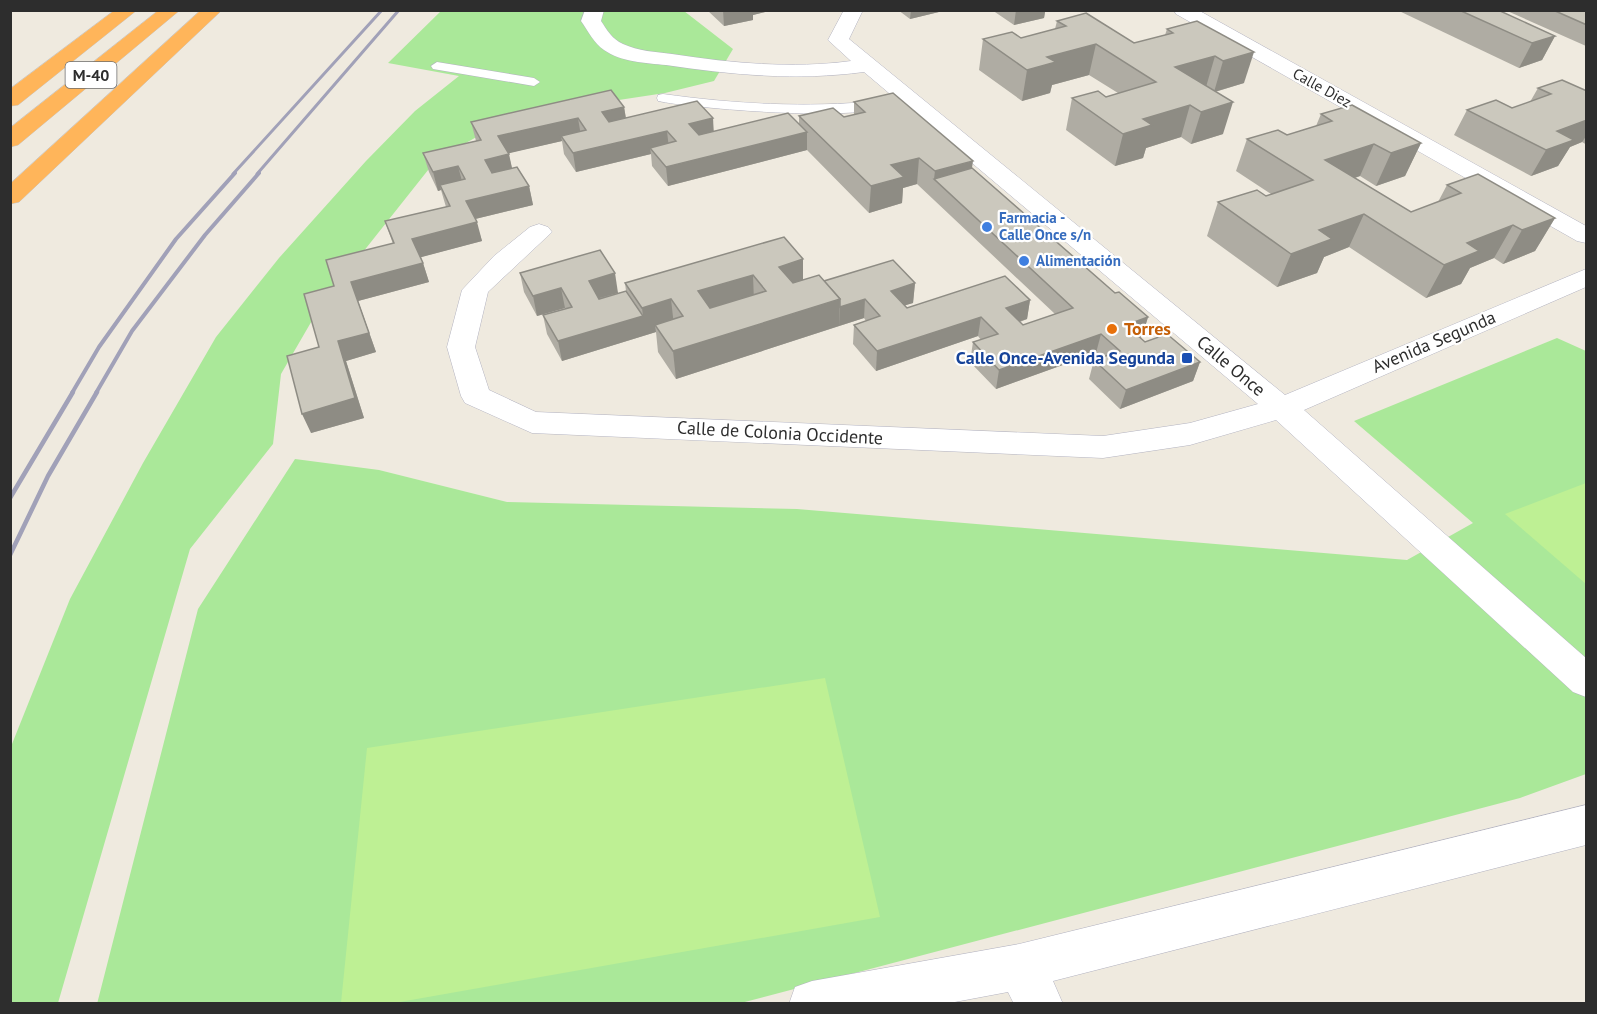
<svg xmlns="http://www.w3.org/2000/svg" width="1597" height="1014" font-family="'PT Sans',sans-serif">
	<rect width="100%" height="100%" fill="#efeadf"/>
	<g fill="#aae899">
		<path d="M441,11H684L733,49L714,81L665,93L599,103L487,131L436,160L321,305L281,374L273,444L190,549L58,1003H11L10,749L70,599L143,463L216,337L279,258L366,161L415,111L459,76L388,63Z"/>
		<path d="M1557,338L1586,351V774L1520,798L741,1003L97,1004L198,609L295,459L379,470L507,502L797,509L1407,560L1473,523L1354,421Z"/>
	</g>
	<g fill="#bef094">
		<path d="M1586,483V584L1505,514Z"/>
		<path d="M825,678L880,917L394,1003H341L367,748Z"/>
	</g>
	<g fill="none" stroke-linecap="round" stroke-linejoin="round">
		<defs>
			<g id="service">
				<path d="M437,62L534,78L540,82L534,86L433,69L431,66Z"/>
				<path d="M663,94C735,104 806,108 878,101L884,105C866,123 689,108 658,101L657,98L658,95Z"/>
			</g>
			<g id="minor">
				<path d="M585,10H604L601,21C607,30 612,39 623,44C638,51 656,52 672,54C731,63 792,69 851,61L828,40L844,10H863L849,39L1285,395L1586,269V287L1304,410L1586,658V697L1573,692L1276,420L1190,445L1103,458L532,433L465,403L461,396L447,347L462,290L494,256L530,227L539,224L548,227L552,232L488,292L475,347L489,390L536,412L1103,436L1190,423L1258,404L864,72C797,81 733,75 666,65C646,63 621,62 604,50C594,43 588,31 581,21Z"/>
				<path d="M1174,10H1198L1586,226V243L1577,241L1176,14Z"/>
				<path d="M1586,805V845L1053,981L1063,1004H1014L1008,992L944,1004H789L795,987L812,981L1019,944Z"/>
			</g>
			<g id="motorway">
				<path d="M115,10H137L18,105L10,106V89Z"/>
				<path d="M159,10H180L18,145L10,147V128Z"/>
				<path d="M201,10H222L19,202L10,204V184Z"/>
			</g>
		</defs>
		<use href="#service" stroke="#b3b3c1" stroke-width="1"/>
		<use href="#minor" stroke="#b3b3c1" stroke-width="1"/>
		<use href="#motorway" stroke="#c8c8c8" stroke-width="1"/>
		<use href="#service" fill="#fff" fill-rule="evenodd"/>
		<use href="#minor" fill="#fff" fill-rule="evenodd"/>
		<use href="#motorway" fill="#ffb55a" fill-rule="evenodd"/>
		<g stroke="#a1a1b8" stroke-width="3">
			<path d="M233,174L382,10"/>
			<path d="M257,174L399,10"/>
		</g>
		<g stroke="#a1a1b8" stroke-width="4">
			<path d="M72,393L99,347L176,239L235,173"/>
			<path d="M96,393L132,331L205,235L259,173"/>
		</g>
		<g stroke="#a1a1b8" stroke-width="4.5">
			<path d="M10,498L73,392"/>
			<path d="M10,555L48,476L97,392"/>
		</g>
	</g>
	<g fill="#afaca3">
		<path d="M707,10H773L753,15V20L724,26Z"/>
		<path d="M898,10H944L943,11L910,19Z"/>
		<path d="M992,10H1049L1045,12L1044,18L1014,25Z"/>
		<path d="M1397,10H1498L1555,36L1542,60L1519,68Z"/>
		<path d="M1505,10H1587V46H1586Z"/>
		<path d="M1057,21L1134,43L1165,35L1167,29L1197,21L1244,83L1215,92L1223,134L1191,144L1181,137L1146,148L1143,158L1115,166L1066,130L1072,98L1106,97L1118,93L1089,75L1052,85L1050,93L1022,101L979,70L983,39L1021,38L1055,29Z"/>
		<path d="M1538,88L1587,91V145L1582,142L1570,147L1558,166L1531,176L1454,135L1467,110L1512,108L1530,102Z"/>
		<path d="M854,102L972,168L1115,293L1148,317L1142,337H1140L1145,342L1200,362L1193,381L1120,409L1089,379L1094,360L1101,358L1096,353L996,389L970,362L973,342L981,340L978,336L876,371L853,344L854,325L866,321L864,318L676,379L658,352L656,332L562,361L547,334L543,315L565,309V308L537,316L524,292L520,273L618,293L599,299L626,291L625,283L803,259V280L915,283L913,303L905,305L907,308L1030,300L1027,319L1020,322L1023,325L1055,314L917,184L903,188L902,203L869,213L807,150L668,186L652,166L651,154L576,172L564,154L562,141L508,153L512,168L529,186L533,205L475,219L482,241L421,257L429,282L358,301L376,352L346,361L364,418L311,433L319,347L334,286L393,244L385,221L446,207L441,190L438,191L429,172L423,153L476,141L471,122L624,107L626,118L714,131L799,124V116L844,117L854,115Z"/>
		<path d="M1321,114L1421,143L1405,176L1376,186L1360,176L1355,178L1411,212L1438,202L1447,185L1555,218L1535,251L1503,264L1494,258L1470,268L1461,284L1426,298L1349,247L1324,257L1317,273L1277,287L1207,236L1218,202L1266,196L1271,194L1236,171L1247,139L1287,135L1316,126Z"/>
	</g>
	<g fill="#8e8c84">
		<path d="M723,10H773L753,15V20L724,26Z"/>
		<path d="M911,10H944L943,11L910,19Z"/>
		<path d="M1016,10H1049L1045,12L1044,18L1014,25Z"/>
		<path d="M1555,36L1542,60L1519,68L1532,43Z"/>
		<path d="M1096,44L1089,75L1052,85L1050,93L1022,101L1027,70L1047,57Z"/>
		<path d="M1254,52L1244,83L1214,92L1223,61Z"/>
		<path d="M1215,56L1206,87L1175,67Z"/>
		<path d="M1233,102L1223,134L1191,144L1201,112Z"/>
		<path d="M1190,105L1181,137L1146,148L1143,158L1115,166L1123,134L1143,119Z"/>
		<path d="M624,107L627,126L605,131L602,112Z"/>
		<path d="M578,118L581,136H561L562,141L502,155L498,136Z"/>
		<path d="M713,118L714,136L691,142L689,124Z"/>
		<path d="M1587,120V135L1582,142L1570,147L1558,166L1531,176L1557,131Z"/>
		<path d="M667,131L669,149L650,148L651,154L576,172L573,153Z"/>
		<path d="M807,132V150L668,186L666,167Z"/>
		<path d="M1421,143L1405,176L1376,186L1391,153Z"/>
		<path d="M1374,144L1360,176L1312,192L1325,160Z"/>
		<path d="M509,154L513,173L489,178L485,160Z"/>
		<path d="M919,158L917,184L903,188L902,203L869,213L871,186L891,165Z"/>
		<path d="M973,161L969,187L934,179L935,171Z"/>
		<path d="M458,166L463,185H440L441,190L438,191L433,172Z"/>
		<path d="M529,186L533,205L471,220L466,201Z"/>
		<path d="M1364,214L1349,247L1324,257L1317,273L1277,287L1291,254L1319,230Z"/>
		<path d="M1555,218L1535,251L1503,264L1522,230Z"/>
		<path d="M477,222L482,241L418,258L412,239Z"/>
		<path d="M1513,225L1494,258L1470,268L1461,284L1426,298L1444,265L1467,243Z"/>
		<path d="M803,259V287L779,294V267Z"/>
		<path d="M423,263L429,282L358,301L376,352L346,361L364,418L311,433L302,414L338,341L351,282Z"/>
		<path d="M615,273L618,293L592,300L589,281Z"/>
		<path d="M753,275L754,302L700,318L698,291Z"/>
		<path d="M915,283L913,303L890,310L891,291Z"/>
		<path d="M561,288L565,308L537,316L533,296Z"/>
		<path d="M671,299L674,326L655,325L656,332L562,361L558,341L643,316L642,308Z"/>
		<path d="M840,299L839,326L676,379L673,351Z"/>
		<path d="M865,299L864,318L839,326L840,307Z"/>
		<path d="M1030,300L1027,319L1002,327L1006,308Z"/>
		<path d="M981,317L978,336L876,371L877,351Z"/>
		<path d="M1148,317L1142,337L1120,344L1126,325Z"/>
		<path d="M1101,334L1096,353L996,389L999,370Z"/>
		<path d="M1200,362L1193,381L1120,409L1126,390Z"/>
	</g>
	<g fill="#cbc8bd" stroke="#8e8c84" stroke-width="1.5" fill-rule="evenodd">
		<path d="M1459,10H1498L1555,36L1532,43Z"/>
		<path d="M1553,10H1587V25Z"/>
		<path d="M1086,13L1134,43L1173,33L1167,29L1197,21L1254,52L1223,61L1215,56L1175,67L1233,102L1201,112L1190,105L1143,119L1152,125L1123,134L1072,98L1098,91L1106,97L1156,82L1096,44L1047,57L1056,62L1027,70L983,39L1012,32L1021,38L1066,26L1057,21Z"/>
		<path d="M1562,80L1587,91V120L1557,131L1574,140L1546,150L1467,110L1496,100L1512,108L1551,94L1538,88Z"/>
		<path d="M611,90L624,107L602,112L609,122L697,101L713,118L689,124L699,135L788,113L807,132L666,167L650,148L676,141L667,131L573,153L561,136L586,130L578,118L498,136L509,154L485,160L492,173L517,167L529,186L466,201L477,222L412,239L423,263L351,282L369,333L338,341L355,398L302,414L287,356L319,347L304,294L334,286L326,260L394,243L385,221L450,206L440,185L465,179L458,166L433,172L423,153L481,140L471,122Z"/>
		<path d="M893,93L973,161L935,171L919,158L891,165L904,177L871,186L799,116L833,108L844,117L865,112L854,102Z"/>
		<path d="M1352,105L1421,143L1391,153L1374,144L1325,160L1411,212L1461,193L1447,185L1478,174L1555,218L1522,230L1513,225L1467,243L1479,251L1444,265L1364,214L1319,230L1332,239L1291,254L1218,202L1257,190L1266,196L1313,180L1247,139L1278,130L1287,135L1332,121L1321,114Z"/>
		<path d="M972,168L1115,293L1119,292L1148,317L1126,325L1145,342L1167,334L1200,362L1126,390L1094,360L1120,351L1101,334L999,370L973,342L998,334L981,317L877,351L854,325L880,316L865,299L840,307V299L824,281L893,260L915,283L891,291L907,308L1005,276L1030,300L1006,308L1023,325L1073,308L934,179Z"/>
		<path d="M784,237L803,259L779,267L793,283L819,275L840,299L673,351L655,325L683,316L671,299L642,308L625,283ZM753,275L766,291L710,308L698,291Z"/>
		<path d="M600,250L615,273L589,281L599,299L626,291L643,316L558,341L543,315L572,307L561,288L533,296L520,273Z"/>
	</g>
	<g fill="#3f7fe0" stroke="#fff" stroke-width="2">
		<circle cx="987" cy="227" r="6"/>
		<circle cx="1024" cy="261" r="6"/>
	</g>
	<circle fill="#e8710a" stroke="#fff" stroke-width="2" cx="1112" cy="329" r="6"/>
	<rect fill="#1a4fb4" stroke="#fff" stroke-width="2" x="1181" y="352" width="12" height="12" rx="3"/>
	<g text-anchor="middle" stroke-width="4.5" stroke-linejoin="round" paint-order="stroke">
		<g font-size="15" fill="#2d2d2d" stroke="#fff">
			<text transform="translate(1322 88) rotate(29)" y="5">Calle Diez</text>
		</g>
		<g font-size="15" font-weight="bold" fill="#366cbe" stroke="#fff" text-anchor="start">
			<text x="999" y="223">Farmacia -<tspan x="999" dy="17">Calle Once s/n</tspan></text>
			<text x="1036" y="266">Alimentación</text>
		</g>
		<rect fill="#fff" stroke="#6c6c6c" stroke-width="1.5" x="65.5" y="62" width="51" height="26" rx="4.5"/>
		<g font-size="16" font-weight="bold" fill="#2d2d2d">
			<text x="91" y="81">M-40</text>
		</g>
		<g font-size="18" font-weight="bold" fill="#c56008" stroke="#fff" text-anchor="start">
			<text x="1124" y="335">Torres</text>
		</g>
		<g font-size="18" fill="#2d2d2d" stroke="#fff">
			<text transform="translate(1434 342) rotate(-23)" y="6">Avenida Segunda</text>
			<text transform="translate(1231 366) rotate(40)" y="6">Calle Once</text>
			<text transform="translate(780 433) rotate(3)" y="6">Calle de Colonia Occidente</text>
		</g>
		<g font-size="18" font-weight="bold" fill="#164399" stroke="#fff" text-anchor="end">
			<text x="1175" y="364">Calle Once-Avenida Segunda</text>
		</g>
	</g>
	<rect width="1597" height="1014" fill="none" stroke="#2d2d2d" stroke-width="24"/>
</svg>
